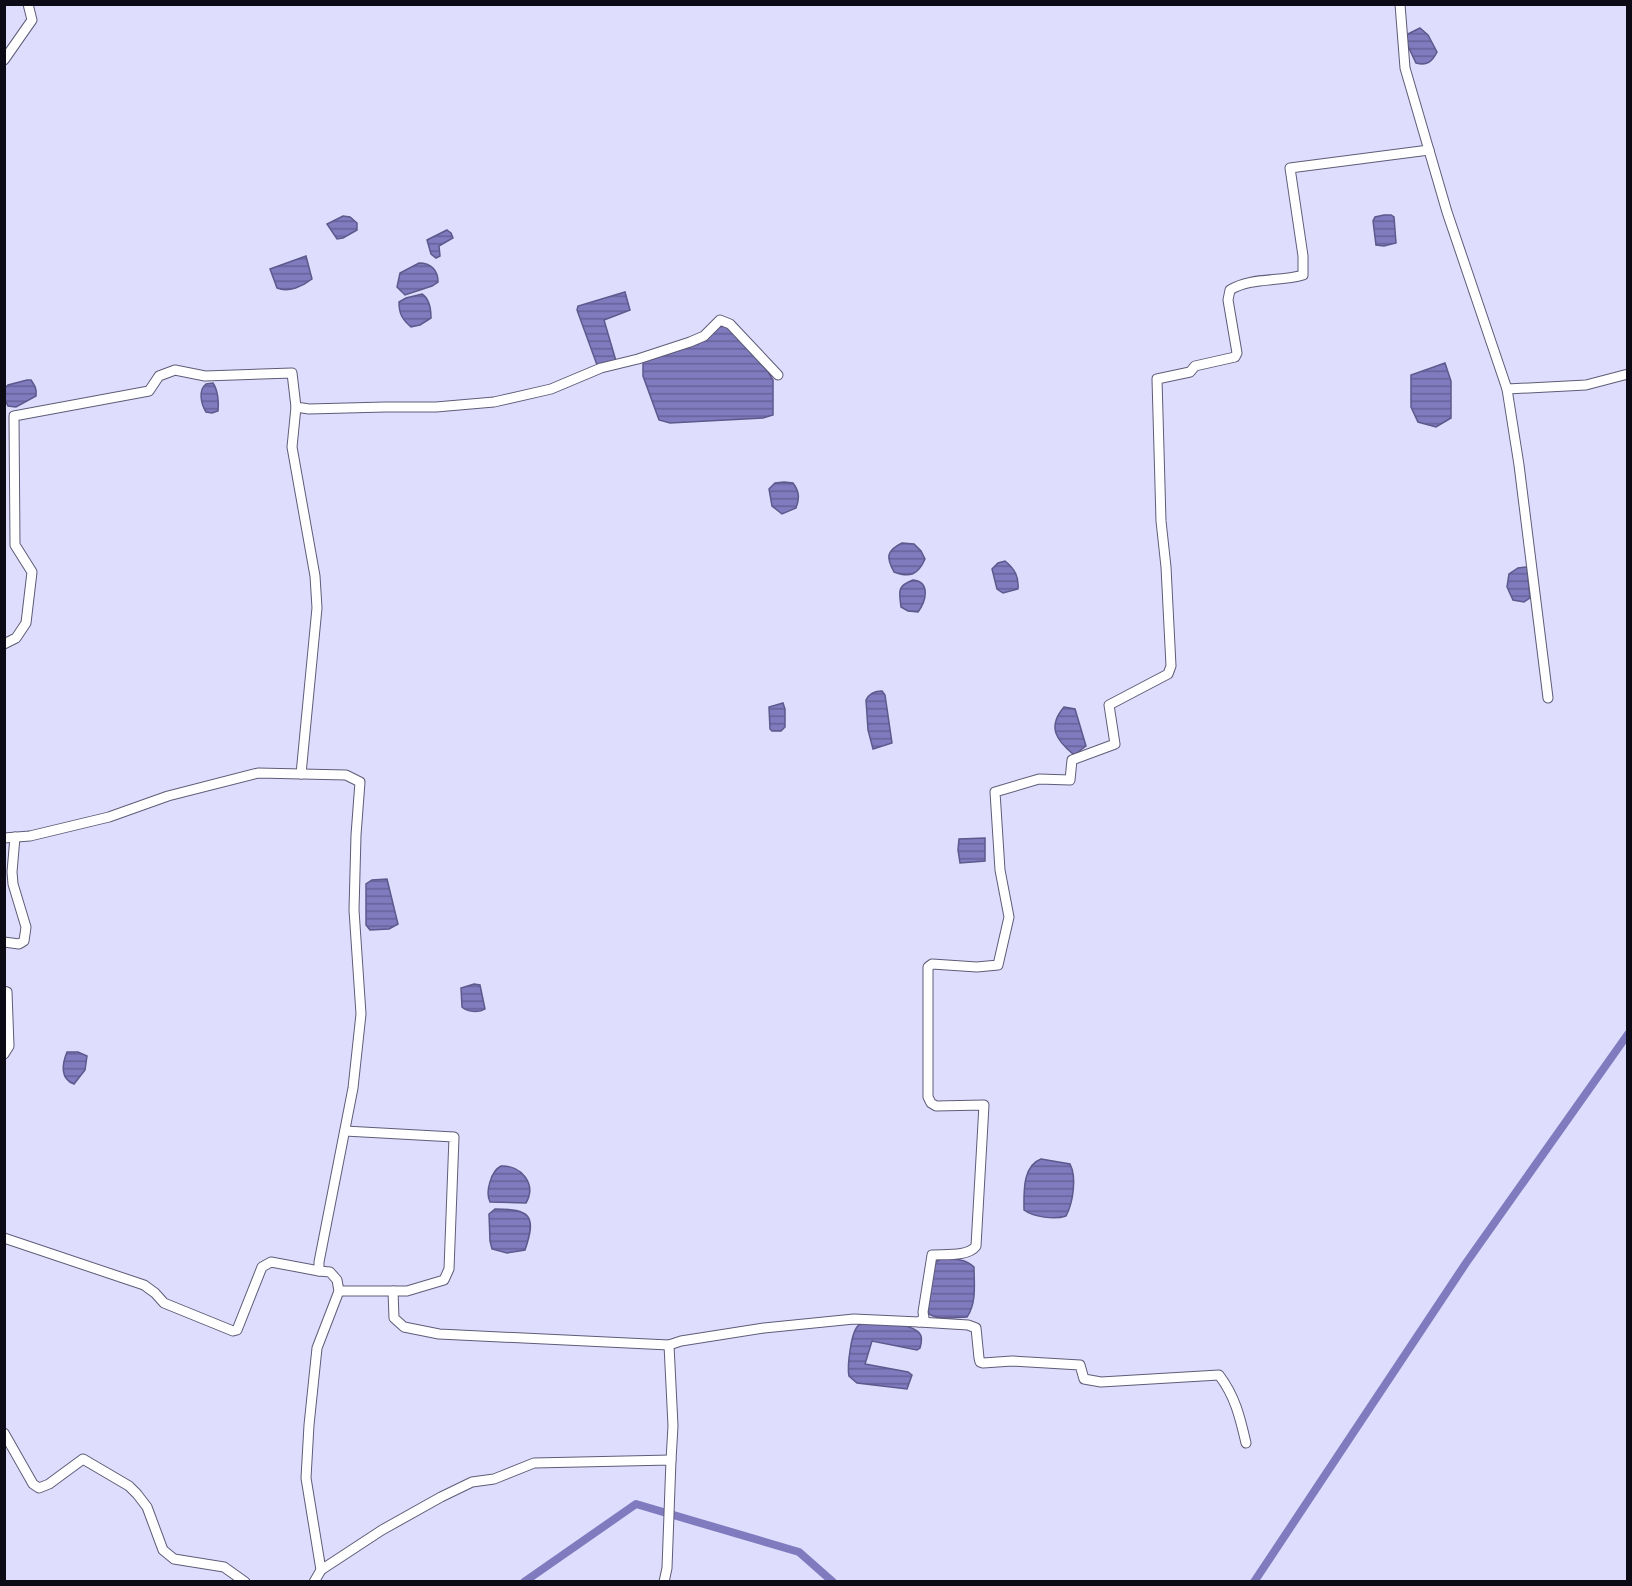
<svg xmlns="http://www.w3.org/2000/svg" width="1632" height="1586" font-family="'Roboto Condensed',sans-serif">
	<defs>
		<pattern id="water-rules" width="6" height="5" patternUnits="userSpaceOnUse" patternTransform="scale(1.5)"><rect width="6" height="5" fill="#807abf"/><path d="M0 2.5h6" fill="none" stroke="#67629a"/></pattern>
	</defs>
	<rect width="100%" height="100%" fill="#deddfd"/>
	<g fill="url(#water-rules)" stroke="#5d598c" stroke-width="1.5">
		<path d="M1420,28L1428,35L1437,52C1432,62 1427,66 1416,63L1408,46L1406,35Z"/>
		<path d="M1384,215H1391L1394,217L1396,243L1384,246L1376,245L1373,221L1375,217Z"/>
		<path d="M343,216L350,217L357,223V230L343,238L337,239L327,224Z"/>
		<path d="M447,230L451,233L453,238L439,246L440,256L436,258L431,254L427,240Z"/>
		<path d="M306,256L312,279C303,286 289,293 277,288L270,269Z"/>
		<path d="M419,263C431,263 438,270 438,282L432,286L405,295L397,287L400,273Z"/>
		<path d="M625,292L630,310L604,320L616,361L597,365L577,310L578,306Z"/>
		<path d="M422,294C430,299 431,309 431,318L420,325L411,327C402,319 399,314 399,302L406,298Z"/>
		<path d="M726,326L767,370L773,380V415L763,418L670,423L659,420L643,376V362L698,344L718,327Z"/>
		<path d="M1445,363L1451,381V418L1436,427L1418,422L1411,407V375Z"/>
		<path d="M27,380H31C35,386 37,389 36,396L16,407L8,406L5,400V388L8,385Z"/>
		<path d="M213,383C218,390 219,403 218,411L212,413L206,412C201,404 198,390 206,384Z"/>
		<path d="M784,482L793,483C799,491 800,498 796,508L782,514L772,506L769,489L775,483Z"/>
		<path d="M902,543L914,544L921,551L925,559C918,575 910,578 894,572C886,557 886,551 902,543Z"/>
		<path d="M1005,561C1015,569 1019,577 1018,589L1003,593L997,589L992,569L998,563Z"/>
		<path d="M1527,567L1530,598L1524,602L1513,600L1507,587L1509,574L1518,568Z"/>
		<path d="M913,580C931,582 926,601 918,612L908,611L901,607C899,591 897,586 913,580Z"/>
		<path d="M882,691L885,695L892,743L873,749L868,730L866,700C869,694 875,691 882,691Z"/>
		<path d="M783,703L785,709V727L781,731H772L770,729L769,707Z"/>
		<path d="M1064,707L1075,709L1086,746L1074,755C1056,740 1047,727 1064,707Z"/>
		<path d="M985,838V861L960,863L958,850L959,839Z"/>
		<path d="M387,879L398,924L389,929L370,930L366,925V884L372,880Z"/>
		<path d="M474,984L480,985L485,1009C479,1013 467,1012 462,1007L461,988Z"/>
		<path d="M67,1052H78L87,1056L85,1070L74,1084C60,1079 62,1064 67,1052Z"/>
		<path d="M1041,1159L1070,1164C1077,1177 1073,1203 1066,1216C1055,1220 1033,1217 1024,1210C1024,1193 1022,1166 1041,1159Z"/>
		<path d="M501,1166C521,1165 537,1184 526,1203L490,1202C485,1192 491,1171 501,1166Z"/>
		<path d="M495,1209C530,1209 537,1215 525,1250L507,1253L492,1249L490,1241L489,1214Z"/>
		<path d="M941,1259C953,1259 965,1258 974,1267C974,1283 977,1303 967,1317C955,1317 940,1321 929,1314L928,1308L935,1262Z"/>
		<path d="M868,1322C881,1323 913,1323 920,1334C923,1338 921,1344 920,1348L917,1350L872,1341L865,1364L908,1372L912,1375L907,1389L857,1383L849,1376C847,1367 851,1330 859,1325C862,1323 865,1323 868,1322Z"/>
	</g>
	<g fill="none" stroke-linecap="round" stroke-linejoin="round">
		<g stroke="#807abf" stroke-width="8">
			<path d="M524,1582L636,1504L799,1552L833,1582"/>
			<path d="M1254,1582L1466,1263L1628,1034"/>
		</g>
		<defs>
			<g id="minor">
				<path d="M1400,4L1405,68L1447,212L1507,389L1519,465L1548,698"/>
				<path d="M4,60L32,20L28,4"/>
				<path d="M1507,389L1586,385L1628,374"/>
				<path d="M296,407L292,447L315,576L317,608L301,774"/>
				<path d="M4,644L16,638L26,623L32,572L15,545L14,416L149,391L159,376L175,370L205,376L292,373L296,407L309,409L385,407H436L494,402L551,389L601,368L638,359L690,342L704,336L720,320L730,324L778,375"/>
				<path d="M4,838L30,836L109,817L168,796L258,773L346,775L360,782L356,835L354,910L361,1014L353,1088L319,1262V1271L330,1272L337,1280L339,1291L317,1348L309,1425L306,1478L321,1570L314,1582"/>
				<path d="M4,942L19,944L24,941L26,927L13,884L12,872L15,837"/>
				<path d="M4,991L7,992L9,1046L4,1054"/>
				<path d="M4,1238L144,1285L155,1293L164,1303L233,1331L237,1330L262,1267L271,1262L319,1271"/>
				<path d="M339,1291H407L444,1280L449,1269L454,1137L345,1131"/>
				<path d="M393,1291L394,1318L404,1327L439,1334L669,1345"/>
				<path d="M919,1322L968,1325L976,1328L979,1358L980,1362L983,1363L1012,1361L1080,1365L1084,1379L1101,1382L1219,1375C1235,1396 1240,1417 1246,1443"/>
				<path d="M4,1433L33,1484L39,1488L49,1484L83,1459L129,1486L137,1494L147,1507L163,1550L174,1559L224,1567L245,1582"/>
				<path d="M671,1460L673,1426L669,1345L681,1341L764,1328L854,1319L919,1322L924,1318L923,1312L932,1255C944,1254 968,1257 976,1246L984,1105L936,1106L931,1103L928,1097V967L932,964L977,967L998,965L1009,917L1000,870L995,792L1039,779L1070,780L1072,760L1115,744L1109,705L1168,674L1171,666L1166,567L1161,521L1157,379L1190,372L1195,366L1235,357L1237,353L1228,300L1230,290C1251,277 1279,282 1303,275V256L1290,168L1429,150"/>
				<path d="M321,1570L382,1530L441,1497L472,1482L494,1479L534,1463L671,1460L667,1568L664,1582"/>
			</g>
		</defs>
		<use href="#minor" stroke="#5e5c77" stroke-width="11"/>
		<use href="#minor" stroke="#fff" stroke-width="9"/>
	</g>
	<rect width="1632" height="1586" fill="none" stroke="#0c0b15" stroke-width="12"/>
</svg>
